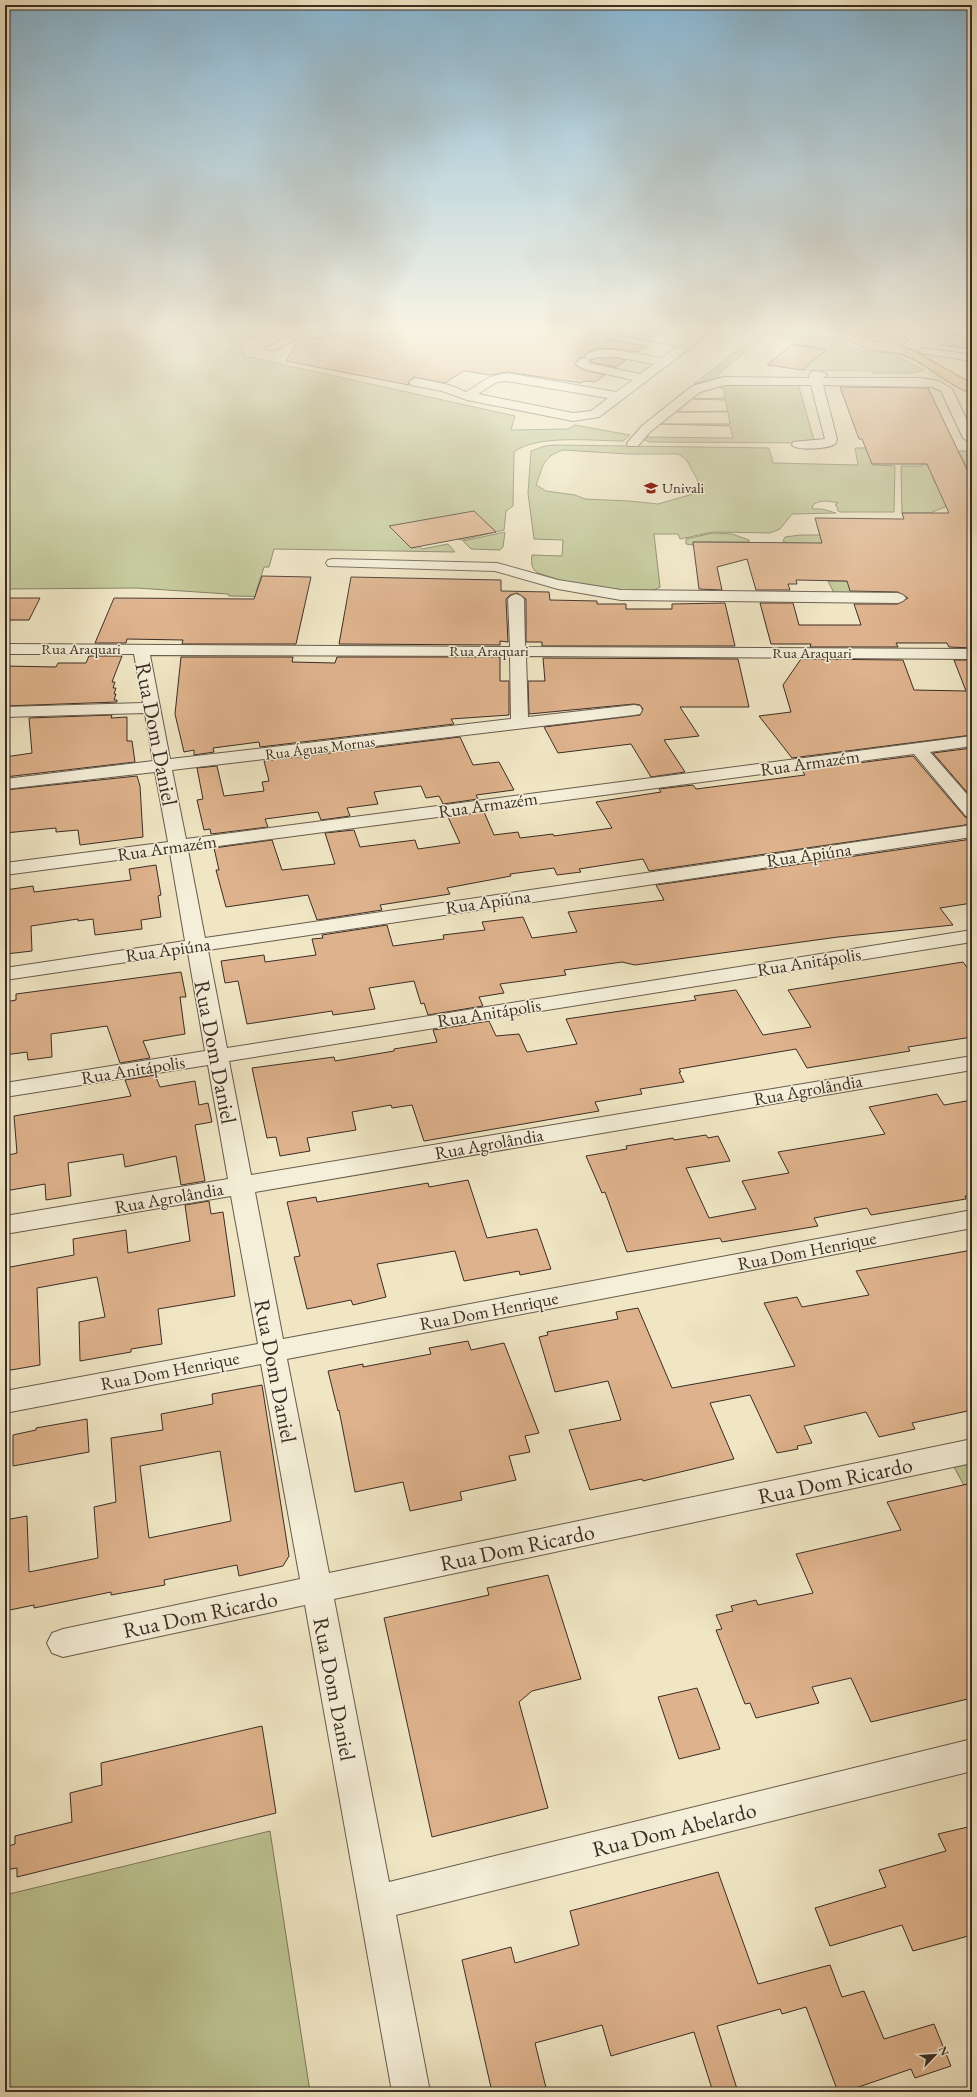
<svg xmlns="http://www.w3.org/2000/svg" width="977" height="2097" font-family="'EB Garamond',serif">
	<rect width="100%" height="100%" fill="#f0e6c4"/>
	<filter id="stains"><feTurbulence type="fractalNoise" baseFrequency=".005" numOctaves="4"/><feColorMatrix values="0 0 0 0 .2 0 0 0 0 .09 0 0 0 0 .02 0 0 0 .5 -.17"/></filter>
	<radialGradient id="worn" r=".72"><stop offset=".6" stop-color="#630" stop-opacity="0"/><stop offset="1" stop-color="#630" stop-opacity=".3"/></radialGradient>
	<g fill="#bdc492" stroke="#7c785c" fill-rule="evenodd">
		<path d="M5,325H279L241,342L244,356L515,416L511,430L568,429L575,425L630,435L623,441C594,441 537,434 514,452L513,506L506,511L504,530L462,540L389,526L411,548L419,546L422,549L448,544L455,552L274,549L269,567H264L256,592L287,597L229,596L228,594L136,588L5,589Z"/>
		<path d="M764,329L831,340L847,346L867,351L891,353L924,370L913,373H873L872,371L802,370L826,350L792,344L795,340L767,335L718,374V378L694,384Z"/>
		<path d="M888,332L898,340L889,344L866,342L859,335Z"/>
		<path d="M727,384H798L815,443L649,442L643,439L645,437L733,438L730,426L661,424H730L728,412H677L728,411L725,400L694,399L725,398L724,390L720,387Z"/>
		<path d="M557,445L769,448L773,463L858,465L855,448H867L872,465L895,466L894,512H840L837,510L838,508L835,505L838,503C829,501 819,499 812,506L813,509H822L836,513L792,514L780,529L770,533L713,532L680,539L678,534H654L660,587C649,596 604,591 589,588C572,585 554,578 538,573C531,569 531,562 532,555L562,556L563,540L534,539L528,493L531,451L545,446ZM563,450L627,454H678L686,459L697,479L700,492L658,504L629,501L585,499L575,495L546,491L536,485C543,467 542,457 563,450Z"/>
		<path d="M917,451L937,475L932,476L935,483H940L950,505L930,513H902L901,466H922Z"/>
		<path d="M951,451H969L972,458V478L960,454H953Z"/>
		<path d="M505,532L503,547L500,550L471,549L463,541Z"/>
		<path d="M713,533L732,534L749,540V542H693V545L686,544V539Z"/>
		<path d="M800,535H850L854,548L787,543L783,541L785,537Z"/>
		<path d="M828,581L900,582L902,594L834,593Z"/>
		<path d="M972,1451V1500L948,1456Z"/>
		<path d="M270,1831L310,2092H5V1895Z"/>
	</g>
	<g fill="#deb28c" stroke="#3b2d25" fill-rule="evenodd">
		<path d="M347,325H550L610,335L605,339L646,346L637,352L616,349L598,348L586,353L584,357L579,358L575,365L584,370L605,375L595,382L584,381L581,383L507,372L490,375L464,371L445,383L414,377L408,382L409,385L286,361L297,342L312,338L320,339Z"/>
		<path d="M951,335L972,338V349L942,345Z"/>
		<path d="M792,344L826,350L802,370L767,365Z"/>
		<path d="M599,358H616L626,360L616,367L590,362V360Z"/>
		<path d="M840,387L928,388L972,480V648L949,647L947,643H896L898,647H810L811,644H771L760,603H793L799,625H861L854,604H898L908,598L898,592L850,591L847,581L796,580L797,584H788L790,590H756L747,559L717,567L722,590L699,589L693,542L822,543L815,518L904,519L902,513H949L927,464H872L862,439H859Z"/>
		<path d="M474,511L496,532L411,548L389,526Z"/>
		<path d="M262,576L311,577L296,644H182L183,640L127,639L126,643H95L114,598L254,599Z"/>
		<path d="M351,577L501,580V591L549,592L550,600L597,601V604H626V609H672V604L725,603L735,646H542V642H526V599L517,593L510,595L506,599L508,642L500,641V645L339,644Z"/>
		<path d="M5,598H40L29,620H5Z"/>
		<path d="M89,656H122L112,682H115L113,688H116L114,694H116L114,700H117V702L5,706V666L56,667L58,663H86Z"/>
		<path d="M181,657H293L292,662L335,663L337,657H500V681H509V715L451,719L454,724L260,747L259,742L213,748L214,752L194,755V750L184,752L175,714Z"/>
		<path d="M543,658L738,659L749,707H680L699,736L664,740L685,772L651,777L631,744L558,753L544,727L640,715L643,709L640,705L634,704L529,714L528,681H545Z"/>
		<path d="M801,659L903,660L914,690L966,691L954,660H972V735L792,758L759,716L791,712L783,685Z"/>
		<path d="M112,715L111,718L127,717V741H132L135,762L5,777V757L32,753L29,718Z"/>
		<path d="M460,737L473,765L499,762L514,790L476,795L478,799L443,804L439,796L426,798L421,786L374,792L378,804L347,808L350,816L321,820L318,812L265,819L268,827L211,834L210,829L204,830L197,800L203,799L197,768L217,766L224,796L264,791L262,782L269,781L264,761Z"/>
		<path d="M972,748V798L933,753Z"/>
		<path d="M913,756L965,817L972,819V824L649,871L643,859L579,869L581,872L557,875L554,868L510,874L511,876L447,888L450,894L380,905L382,910L317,920L308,895L226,907L216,870H219L214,848L272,840L282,870L335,864L325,833L354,830L360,847L415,840L418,849L460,843L448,817L484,812L494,835L518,832L520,838L553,834L554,836L612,828L596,802L661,792L659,789L693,785L696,789L805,775L802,770Z"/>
		<path d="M137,776L140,786L143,837L80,845L78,830L56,832V828L5,833V790Z"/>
		<path d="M972,839V903L940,908L953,925L838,937L635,965L622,962L564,970L566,975L500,984L504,993L479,997L483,1006L428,1015L424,1003L421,1004L414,981L369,988L375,1009L333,1015L332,1011L247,1024L238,981L225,983L221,961L264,955L265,962L316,955L312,939L323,938L322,935L387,925L393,946L444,939L443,935L485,930L482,922L523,917L532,938L577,932L568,912L664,900L656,885Z"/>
		<path d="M156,865L161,895L158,896L161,917L141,920L142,929L95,935L93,919L78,921V919L31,926L32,951L6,954L5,890L33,886L34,892L131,880L129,869Z"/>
		<path d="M963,962L972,974V1037L908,1047L910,1051L807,1068L796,1049L679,1069L681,1072H679L684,1082L640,1089L642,1094L595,1102L599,1111L424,1141L412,1105L392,1108L391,1105L352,1112L356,1130L307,1138L310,1151L280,1156L276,1137L267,1138L252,1068L334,1057L335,1061L394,1051V1049L437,1042L433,1030L489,1021L496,1036L519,1034L527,1052L577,1044L566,1019L696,1000L694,996L736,990L763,1035L811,1027L788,990Z"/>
		<path d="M181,972L186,997H180L185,1034L143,1041L150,1058L120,1063L107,1026L51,1034L52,1057L28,1060L27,1052L5,1055V1002L16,1000V994Z"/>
		<path d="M155,1075L160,1087L195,1081L199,1105L208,1103L212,1122L195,1125L205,1181L181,1185L176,1156L125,1167L123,1154L68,1163L71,1196L46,1200L45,1184L5,1191V1156L17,1153L14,1116L131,1096L125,1080Z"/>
		<path d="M937,1094L944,1105L972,1100V1195L965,1196L966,1199L871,1215L867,1208L814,1218L818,1226L722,1242L720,1238L627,1252L605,1192L602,1193L586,1156L627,1149L626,1146L673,1138L674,1140L706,1135L708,1138L718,1136L730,1161L686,1168L709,1218L756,1209L742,1181L789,1173L778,1152L885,1134L869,1107Z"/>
		<path d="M468,1180L487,1238L537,1229L551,1269L520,1275L519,1271L464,1281L455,1251L377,1264L386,1297L353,1305L351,1300L307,1309L294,1257L300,1256L287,1202L316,1197L317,1202L428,1183L429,1187Z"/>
		<path d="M209,1201L211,1214L223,1212L235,1296L158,1309L162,1344L131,1349V1352L80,1361L79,1322L105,1317L97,1277L37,1288L40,1365L5,1371V1268L74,1255L73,1239L126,1230L128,1253L190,1241L185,1205Z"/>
		<path d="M972,1250V1410L912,1423L915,1429L879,1437L866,1412L804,1426L812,1443L797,1446L798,1449L777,1453L750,1395L710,1403L734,1459L643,1481L642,1479L590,1490L569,1430L621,1420L608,1381L555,1392L539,1337L548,1335L547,1332L618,1319L616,1312L638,1308L672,1388L795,1366L764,1303L797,1297L802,1307L869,1295L856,1271Z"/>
		<path d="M468,1341L471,1350L504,1343L539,1433L525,1436L530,1452L509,1456L516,1480L460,1492L462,1500L410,1511L403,1482L355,1492L339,1410L338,1411L328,1371L363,1364V1367L431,1354L429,1348Z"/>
		<path d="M262,1385L289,1556L283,1566L239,1576L237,1565L164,1580L165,1585L111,1595V1592L34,1608V1605L5,1611V1520L27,1516L29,1572L98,1558L94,1507L116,1502L111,1438L163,1430L161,1414L213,1404L212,1394ZM220,1451L231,1521L149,1538L140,1466Z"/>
		<path d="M87,1419L89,1452L13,1466V1435L36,1430V1428Z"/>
		<path d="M972,1483V1698L871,1722L851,1678L812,1687L819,1703L756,1718L750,1703L745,1704L716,1630L722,1629L716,1615L733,1611L731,1606L756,1600L758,1605L813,1593L796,1554L901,1530L887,1502Z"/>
		<path d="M548,1575L581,1679L532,1691L519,1702L548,1808L432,1837L384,1618L489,1595L487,1588Z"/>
		<path d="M697,1688L720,1749L679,1759L658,1697Z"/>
		<path d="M262,1726L276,1813L17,1877V1868L5,1870V1847L15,1844V1836L72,1822L70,1793L102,1785L101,1763Z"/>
		<path d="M972,1826V1935L913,1951L902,1925L830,1946L815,1908L886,1887L879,1870L946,1851L938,1834Z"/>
		<path d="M718,1872L758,1984L830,1965L842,1997L864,1991L884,2039L934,2024L951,2066L915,2078L911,2069L844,2092H838L806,2007L782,2014L780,2009L717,2026L738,2092H713L694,2032L611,2056L602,2025L535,2043L547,2092H492L462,1960L511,1947L515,1963L579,1945L570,1911Z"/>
	</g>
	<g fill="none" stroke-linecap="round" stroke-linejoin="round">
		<defs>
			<g id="minor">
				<path d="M307,325H321L275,350H267L265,348Z"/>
				<path d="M579,325H602L685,340C701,329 708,325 727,325L710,333L599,417L573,421L467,400L442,391L411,385L409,382L415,378L449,385L466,392L490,377L507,373L616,392L633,380L584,369L576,364L580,359L587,358L585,356L587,354L598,350H616L661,358L678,346L584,328ZM599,357H616L654,364L640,374L589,363L588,359ZM507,381L608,398L591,411L573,413L478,394L497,382Z"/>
				<path d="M766,325H793L855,335L861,338L855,341L771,328Z"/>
				<path d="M908,325H935L972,331V337L913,328Z"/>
				<path d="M925,348L972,355V361L921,353L919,351L921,349Z"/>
				<path d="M814,371L825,373L827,375L823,378H920L939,381L952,389L972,431V444L963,438L941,391L932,387L823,385L837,439L836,443C832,449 796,451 792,445L793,442L825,439L811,385H725L700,392L650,432L638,446H628L627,443L642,426L692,386L724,377L809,378L810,373Z"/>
				<path d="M333,559L497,563L558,580L621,590L898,593L903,595L906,598L903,601L898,603L621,600L558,589L495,571L328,566L326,563L328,560Z"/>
				<path d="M516,594L521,596L524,599L525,647L972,649V659L526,656L528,717L634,705L640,706L642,710L640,714L634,715L172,770L186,839L972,736V746L930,752L972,800V818L966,816L914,754L188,850L205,938L972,825V837L208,950L227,1048L972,930V942L229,1061L251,1175L972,1056V1070L255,1192L283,1339L972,1210V1228L287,1359L329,1573L972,1439V1463L334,1599L389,1882L972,1739V1771L396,1915L430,2092H392L305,1605L63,1657L52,1653L47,1643L52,1633L63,1629L300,1579L261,1364L5,1413V1391L258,1344L231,1196L5,1234V1216L228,1179L208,1065L5,1097V1083L205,1051L188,953L5,980V968L185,941L170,853L5,875V863L168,842L155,772L5,789V779L153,761L145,713L5,717V707L143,703L134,654H5V644L510,647L508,599L511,596ZM150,655L510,656L511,719L170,759Z"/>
			</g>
			<path id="major" d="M878,327L898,330L908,340L899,346L914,351L972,384V393C948,386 928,363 904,355C889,350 859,351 849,338L851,332ZM874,333L888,334L896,339C886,345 870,343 861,337Z"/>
		</defs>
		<use href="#minor" stroke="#685b4d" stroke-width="2"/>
		<use href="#major" stroke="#3b2d25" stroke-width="2"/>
		<use href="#minor" fill="#f5efd9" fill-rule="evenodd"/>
		<use href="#major" fill="#e8c382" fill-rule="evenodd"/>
	</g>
	<linearGradient id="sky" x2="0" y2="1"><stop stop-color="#89b8d5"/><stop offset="0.53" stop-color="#f8f4e4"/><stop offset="1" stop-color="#f8f4e4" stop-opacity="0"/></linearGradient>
	<rect width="977" height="619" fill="url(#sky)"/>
	<defs>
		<symbol id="university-bare" viewBox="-9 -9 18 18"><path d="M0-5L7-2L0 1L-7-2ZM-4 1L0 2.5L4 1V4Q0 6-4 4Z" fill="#8f2418" stroke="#f5efd9" stroke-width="2.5" paint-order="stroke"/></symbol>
	</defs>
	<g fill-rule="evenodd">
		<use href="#university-bare" x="641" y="478" width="20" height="20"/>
	</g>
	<g text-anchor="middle" stroke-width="3" stroke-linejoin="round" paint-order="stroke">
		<g font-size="15" fill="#3b2d25" stroke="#f5efd9" text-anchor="start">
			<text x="662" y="493">Univali</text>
		</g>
		<g font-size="15" fill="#3b2d25" stroke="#f5efd9">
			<text x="81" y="654">Rua Araquari</text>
			<text x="489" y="656">Rua Araquari</text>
			<text x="812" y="658">Rua Araquari</text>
			<text transform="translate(320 748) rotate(-7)" y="5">Rua Águas Mornas</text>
		</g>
		<g font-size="18" fill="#3b2d25" stroke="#f5efd9">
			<text transform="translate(810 763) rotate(-8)" y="6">Rua Armazém</text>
			<text transform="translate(488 805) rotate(-8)" y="6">Rua Armazém</text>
			<text transform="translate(167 848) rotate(-8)" y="6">Rua Armazém</text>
			<text transform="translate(809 855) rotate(-8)" y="6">Rua Apiúna</text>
			<text transform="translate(488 902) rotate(-8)" y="6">Rua Apiúna</text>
			<text transform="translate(168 950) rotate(-8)" y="6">Rua Apiúna</text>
			<text transform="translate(809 962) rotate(-9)" y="6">Rua Anitápolis</text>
			<text transform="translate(489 1013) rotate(-9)" y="6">Rua Anitápolis</text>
			<text transform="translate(133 1070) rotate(-9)" y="6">Rua Anitápolis</text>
			<text transform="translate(808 1090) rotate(-10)" y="6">Rua Agrolândia</text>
			<text transform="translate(489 1144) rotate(-10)" y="6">Rua Agrolândia</text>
			<text transform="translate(169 1198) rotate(-10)" y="6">Rua Agrolândia</text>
			<text transform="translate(807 1251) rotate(-11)" y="6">Rua Dom Henrique</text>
			<text transform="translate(489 1311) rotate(-11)" y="6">Rua Dom Henrique</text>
			<text transform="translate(170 1371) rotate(-11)" y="6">Rua Dom Henrique</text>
		</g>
		<g font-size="22" fill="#3b2d25" stroke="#f5efd9">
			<text transform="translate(157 734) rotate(79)" y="8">Rua Dom Daniel</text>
			<text transform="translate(216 1052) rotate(79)" y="8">Rua Dom Daniel</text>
			<text transform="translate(276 1371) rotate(79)" y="8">Rua Dom Daniel</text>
			<text transform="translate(835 1480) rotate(-12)" y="8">Rua Dom Ricardo</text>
			<text transform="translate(517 1547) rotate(-12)" y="8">Rua Dom Ricardo</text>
			<text transform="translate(200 1614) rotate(-12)" y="8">Rua Dom Ricardo</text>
			<text transform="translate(335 1689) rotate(79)" y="8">Rua Dom Daniel</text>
			<text transform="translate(674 1829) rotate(-14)" y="8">Rua Dom Abelardo</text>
		</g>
	</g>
	<rect width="977" height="2097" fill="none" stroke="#f0e6c4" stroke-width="20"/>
	<rect x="6" y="6" width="965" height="2085" fill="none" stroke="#3b2d25" stroke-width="2"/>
	<rect x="10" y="10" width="957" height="2077" fill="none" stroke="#3b2d25"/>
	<g transform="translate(935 2055) rotate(65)" stroke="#f5efd9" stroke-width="3" paint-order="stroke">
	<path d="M0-3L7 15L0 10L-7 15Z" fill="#3b2d25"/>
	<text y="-6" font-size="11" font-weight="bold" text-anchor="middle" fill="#3b2d25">N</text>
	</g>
	<rect width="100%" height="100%" filter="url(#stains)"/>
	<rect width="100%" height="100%" fill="url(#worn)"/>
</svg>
